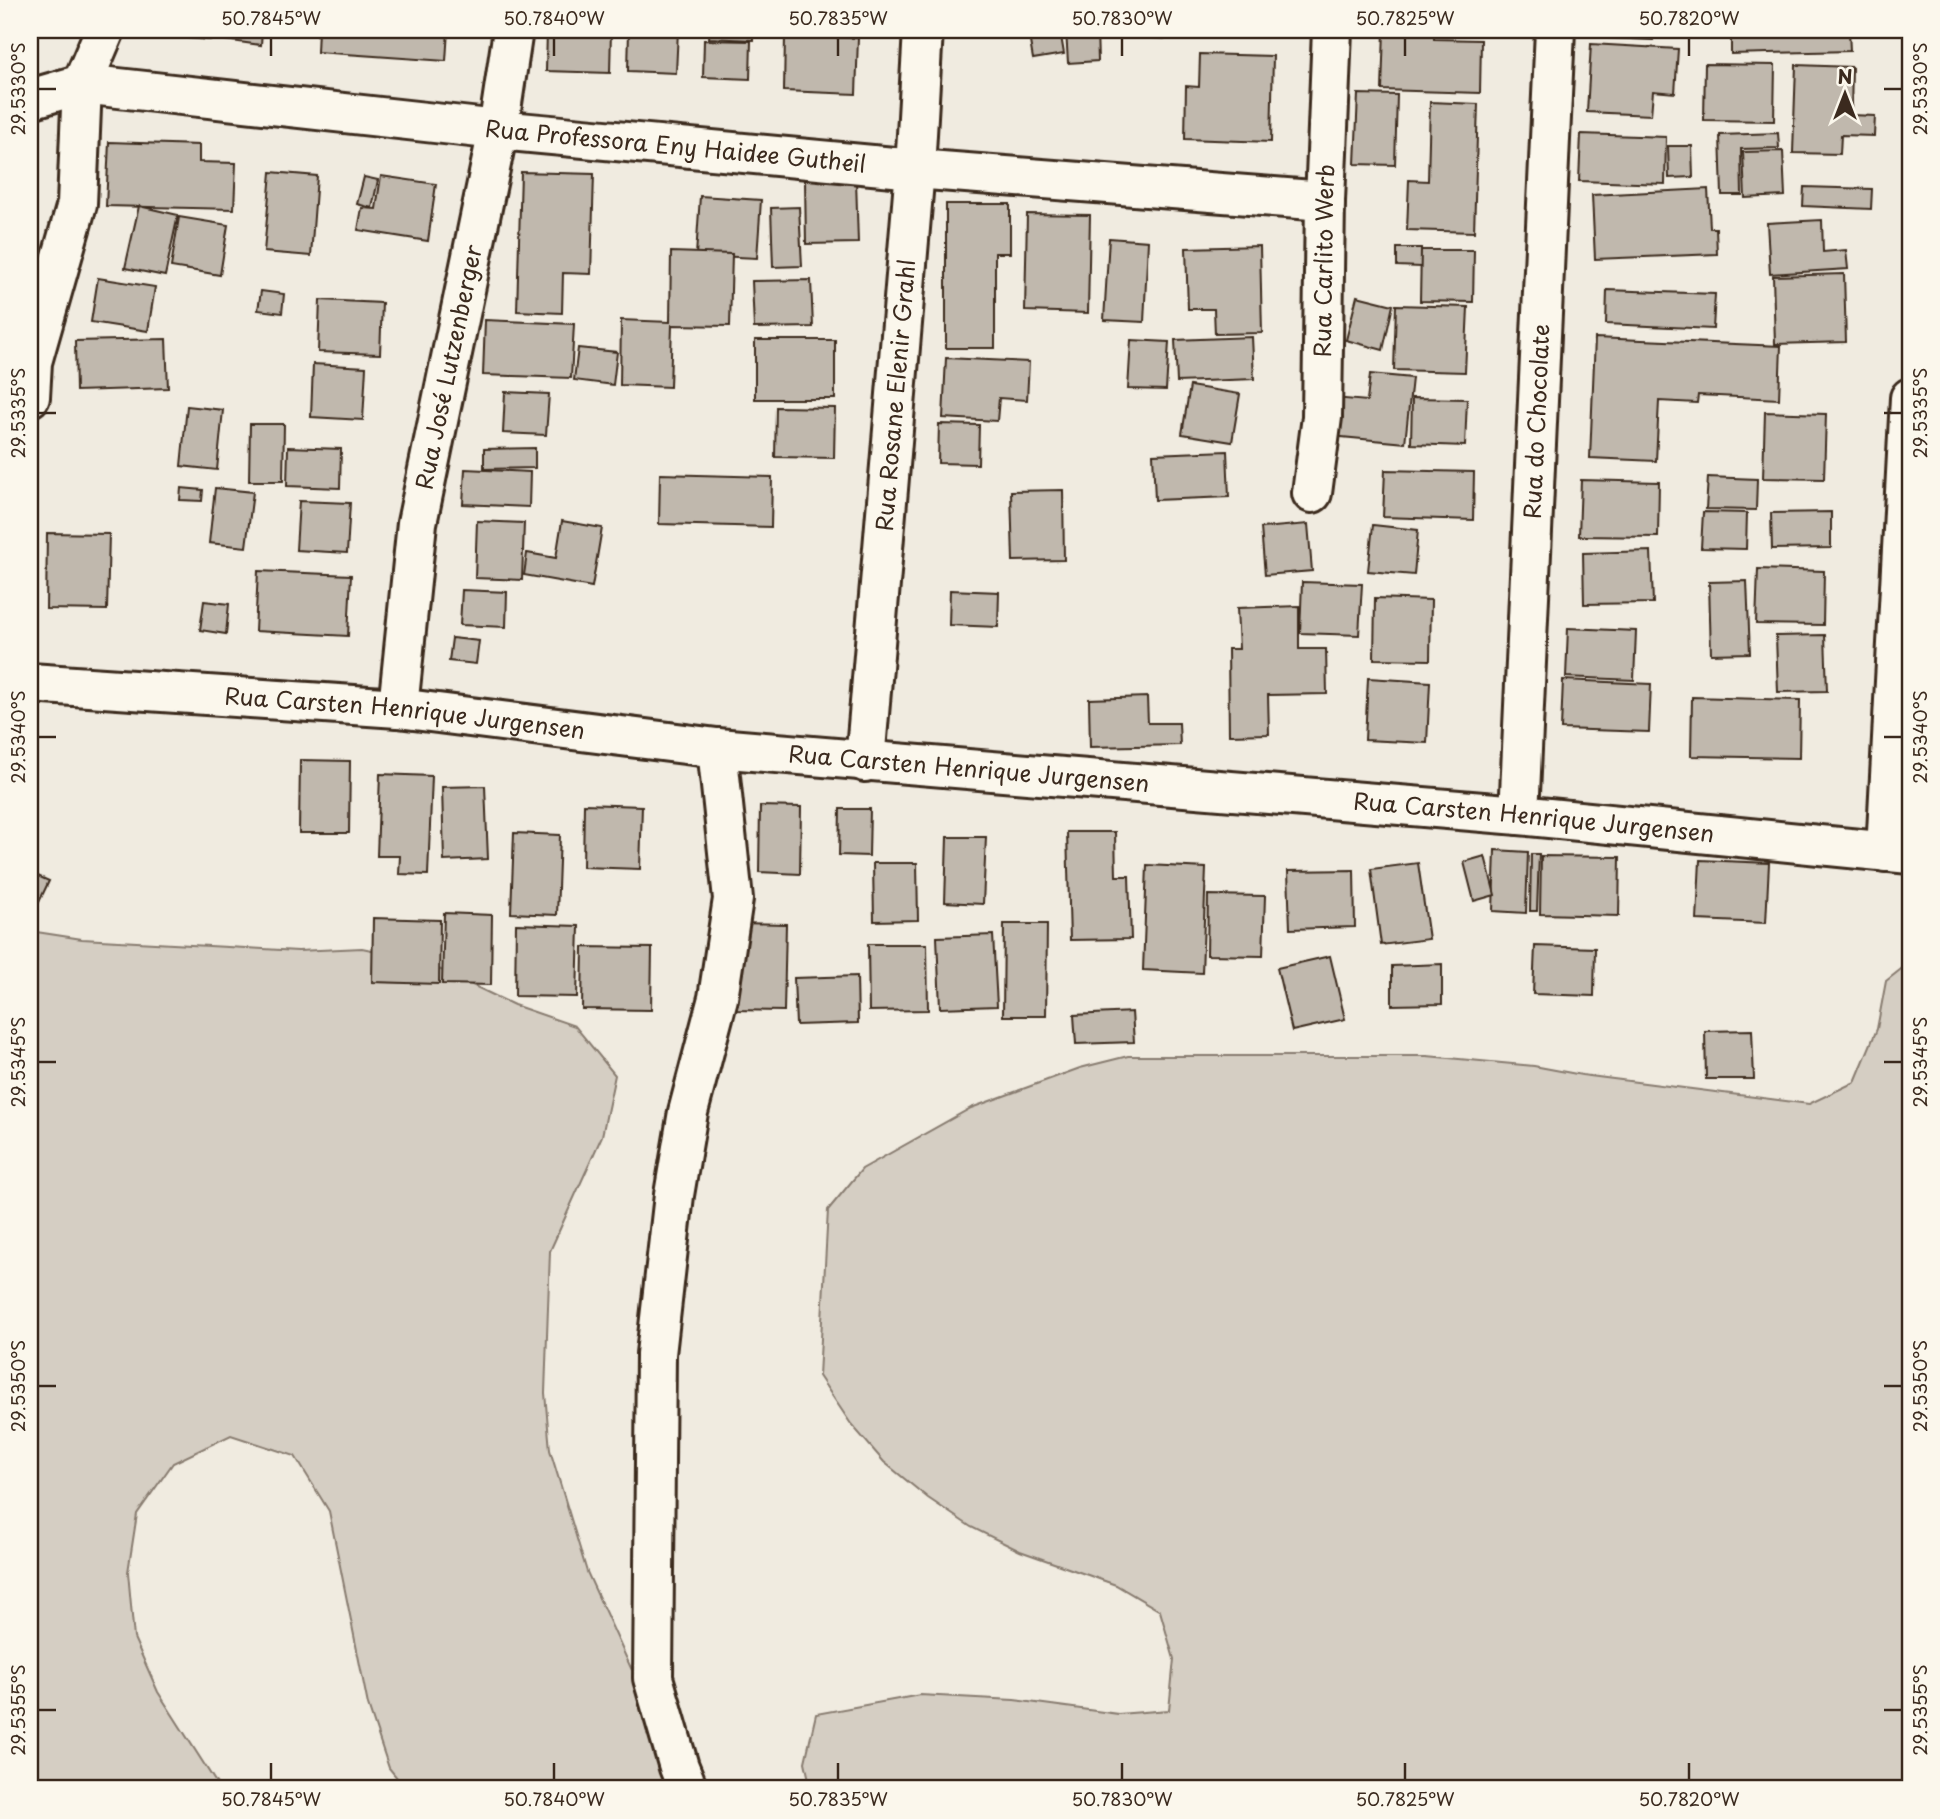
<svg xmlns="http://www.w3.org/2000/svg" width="1940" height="1819" font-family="'Playpen Sans',sans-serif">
	<rect width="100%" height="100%" fill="#f0ebe0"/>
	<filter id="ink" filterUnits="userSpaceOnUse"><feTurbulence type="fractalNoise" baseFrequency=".0143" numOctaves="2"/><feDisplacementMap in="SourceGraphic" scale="14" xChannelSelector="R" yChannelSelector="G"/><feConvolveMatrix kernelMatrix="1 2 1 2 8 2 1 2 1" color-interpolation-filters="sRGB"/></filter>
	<g filter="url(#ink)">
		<g fill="#d5cec3" stroke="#887c70" stroke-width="2">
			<path d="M30,931L82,939L298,951L362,948L420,960L514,1005L575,1026L615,1075L602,1136L550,1251L545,1393L550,1450L587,1572L663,1738L678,1789H406L389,1768L368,1705L329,1511L295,1456L231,1435L173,1463L137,1514L128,1572L134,1638L158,1692L220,1789H30Z"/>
			<path d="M1910,962V1789H811L805,1762L816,1714L920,1695L1014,1700L1118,1714L1169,1710L1174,1659L1160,1611L1116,1585L1020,1551L971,1527L928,1498L884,1462L851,1424L819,1376L828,1210L862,1169L971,1108L1080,1068L1128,1056H1427L1534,1066L1582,1075L1809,1104L1855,1082L1877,1029L1886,981Z"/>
		</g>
		<g fill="#c0b8ad" stroke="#3b2a1e" stroke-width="2">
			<path d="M165,30H211L210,40L164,36Z"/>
			<path d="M225,30H262L261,45L224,40Z"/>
			<path d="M318,30H448L446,61L317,52Z"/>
			<path d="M547,30H611L610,73L546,71Z"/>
			<path d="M629,30H678L676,73L628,71Z"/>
			<path d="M710,30H753V40L709,38Z"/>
			<path d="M1028,30H1060L1064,54L1033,59Z"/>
			<path d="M1066,30H1097L1098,61L1068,63Z"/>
			<path d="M1127,30H1179L1178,39L1127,37Z"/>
			<path d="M1384,30H1434V39L1481,40L1480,93L1382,90Z"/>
			<path d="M1608,30H1654L1653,40L1608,38Z"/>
			<path d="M1731,30H1849L1850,51L1731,54Z"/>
			<path d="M785,36L858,38L856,94L784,91Z"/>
			<path d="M704,40L751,41L750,79L703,77Z"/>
			<path d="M1591,44L1678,49L1675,93L1653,91L1651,115L1587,112Z"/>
			<path d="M1200,54L1273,56L1271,142L1185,139L1186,86L1199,87Z"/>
			<path d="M1705,64L1775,65L1774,121L1704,120Z"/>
			<path d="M1796,65L1852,67L1851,115L1875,116L1874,136L1841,135L1840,154L1793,153Z"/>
			<path d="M1358,94L1397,95L1395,165L1355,164Z"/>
			<path d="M1430,102L1478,104L1474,232L1407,230L1409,180L1428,181Z"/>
			<path d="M1778,133L1779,148L1741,149L1742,195H1722L1720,135Z"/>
			<path d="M1581,134L1666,137L1665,184L1579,181Z"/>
			<path d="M109,142L199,145V162L236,163L234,209L106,206Z"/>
			<path d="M1668,146H1692L1693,177L1669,178Z"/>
			<path d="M1783,151L1785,196L1745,198L1743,152Z"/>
			<path d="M271,172L317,176L311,256L264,252Z"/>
			<path d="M521,172L594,174L591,274L563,273L562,313L517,311Z"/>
			<path d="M381,176L436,184L428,241L358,230L362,208L376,209Z"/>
			<path d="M364,177L378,180L372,208L357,204Z"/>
			<path d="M805,180H856L858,243L806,244Z"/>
			<path d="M1804,187L1872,189L1871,209L1803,206Z"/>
			<path d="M1708,189L1710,228H1716L1717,254L1595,259L1592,195Z"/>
			<path d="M700,196L761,200L757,258L696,255Z"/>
			<path d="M946,204H1010V253H995V348H946Z"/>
			<path d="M139,206L178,215L165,276L125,268Z"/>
			<path d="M799,207L802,266L773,267L771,208Z"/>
			<path d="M1027,214L1090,215L1088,313L1025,311Z"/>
			<path d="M179,217L228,225L220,275L171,267Z"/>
			<path d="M1822,220L1823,252L1846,250L1848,269L1770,274L1767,223Z"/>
			<path d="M1109,238L1148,241L1144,322L1104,320Z"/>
			<path d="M1260,246L1262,333L1215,334L1214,309H1188L1186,248Z"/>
			<path d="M1397,248H1421V267L1397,266Z"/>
			<path d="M1421,250H1474L1473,302L1420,301Z"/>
			<path d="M671,252L732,254L730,326L672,325L670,387L620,385L621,320L670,322Z"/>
			<path d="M1844,274L1846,342L1775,344L1773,276Z"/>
			<path d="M98,278L155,287L148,331L91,322Z"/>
			<path d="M811,280L813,327L754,328L752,281Z"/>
			<path d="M1607,290L1715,294L1713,329L1606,324Z"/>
			<path d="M261,291L284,294L282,313L258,310Z"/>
			<path d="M1357,296L1393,305L1383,350L1346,340Z"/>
			<path d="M320,300L382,303L380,354L318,352Z"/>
			<path d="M1396,305L1468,307L1465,372L1394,370Z"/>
			<path d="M485,320L574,324L571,378L483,375Z"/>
			<path d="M1252,337L1254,379L1177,382L1175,340Z"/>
			<path d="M1595,338L1781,346L1779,399L1698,395L1697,403L1659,401L1656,461L1590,458Z"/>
			<path d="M166,339L168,388L76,391L75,341Z"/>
			<rect x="755" y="340" width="80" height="59"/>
			<path d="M1131,340L1169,342L1166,390L1128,389Z"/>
			<path d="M578,348L617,352L613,385L574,380Z"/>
			<path d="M946,358L1029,362L1027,400L999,398L997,421L943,418Z"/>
			<path d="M313,364L366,367L363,420L311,417Z"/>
			<path d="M1370,374L1412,378L1405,443L1331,436L1334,398L1367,401Z"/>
			<path d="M1190,386L1240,394L1232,442L1182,434Z"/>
			<path d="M505,392L549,394L546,435L503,433Z"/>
			<path d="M1412,398L1467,399L1465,446L1411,444Z"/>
			<path d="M187,406L223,410L217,470L181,466Z"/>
			<path d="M776,407L835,408L834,458L775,457Z"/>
			<path d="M1765,412L1826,414L1824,479L1763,478Z"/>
			<path d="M250,424H284L283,481H249Z"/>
			<path d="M939,424L979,425L978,464L938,463Z"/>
			<path d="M288,447L341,449L340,488L287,486Z"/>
			<path d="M535,448V468L484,469V449Z"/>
			<path d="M1227,451L1229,497L1155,500L1153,454Z"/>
			<path d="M465,469L530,472L529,507L463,504Z"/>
			<path d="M1385,470L1474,472L1473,520L1383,517Z"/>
			<path d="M660,474L772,477L771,527L659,524Z"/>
			<path d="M1708,477L1757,479L1756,510L1706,509Z"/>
			<path d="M1581,480L1659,482L1658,537L1579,536Z"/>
			<path d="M181,488L203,490L202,501L180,500Z"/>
			<path d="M215,488L253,492L246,547L209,543Z"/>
			<path d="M1063,490L1064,560L1013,561L1011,491Z"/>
			<path d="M299,501L350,503L347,553L296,550Z"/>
			<path d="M1703,512L1747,513L1746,549L1701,548Z"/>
			<path d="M1831,512V548L1772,549L1771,513Z"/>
			<path d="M477,521L524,523L522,580L475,578Z"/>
			<path d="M562,521L602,528L592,587L524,575L527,553L556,558Z"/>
			<path d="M1308,524L1312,571L1265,575L1261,528Z"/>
			<path d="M1373,525L1418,530L1414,575L1368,571Z"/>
			<path d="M47,533L109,534L107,610L46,609Z"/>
			<path d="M1651,551L1653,603L1584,604L1583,553Z"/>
			<path d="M1758,569L1824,571L1823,625L1756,624Z"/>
			<path d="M258,571L351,575L348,636L255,631Z"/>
			<path d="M1747,581L1750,653L1711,654L1709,582Z"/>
			<path d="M1302,582L1362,584L1359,635L1300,633Z"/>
			<path d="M462,590L507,592L506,627L460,625Z"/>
			<path d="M950,590L999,592L998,627L949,625Z"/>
			<path d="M1375,598L1431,600L1430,660L1374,659Z"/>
			<path d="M204,601L229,604L226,634L200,630Z"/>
			<path d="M1299,606V649H1326L1327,694L1268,695L1269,734L1229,735L1228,649H1239L1237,608Z"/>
			<path d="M1568,628L1636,631L1634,680L1566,677Z"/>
			<path d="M1825,635L1827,691L1778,692L1776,636Z"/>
			<path d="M452,638L479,641L476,664L449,661Z"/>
			<path d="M1368,678L1430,682L1427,743L1365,740Z"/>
			<path d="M1563,680L1651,684L1649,732L1561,729Z"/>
			<path d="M1147,697L1148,723H1179L1180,745L1090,747L1089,699Z"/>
			<path d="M1692,697L1800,700L1799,758L1691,756Z"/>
			<path d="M300,760L350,761L349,833H299Z"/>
			<path d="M380,774L432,776L428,875L399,874L400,856H377Z"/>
			<path d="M485,786L488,859L444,861L442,787Z"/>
			<path d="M584,804L642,806L640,869L583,867Z"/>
			<path d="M760,806L801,807L800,874L759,872Z"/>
			<path d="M840,809H870L869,856L839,855Z"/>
			<path d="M1067,832H1115L1116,876H1129L1131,939L1070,940Z"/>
			<path d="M514,833L560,835L557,915L511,913Z"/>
			<path d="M947,837H986L983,904L945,902Z"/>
			<path d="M1495,850L1528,852L1526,913L1493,911Z"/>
			<path d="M1531,854H1539L1537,911H1530Z"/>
			<path d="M1485,856L1495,895L1474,901L1464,862Z"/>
			<path d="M1541,856L1620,857L1619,916L1540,914Z"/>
			<path d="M1700,860L1769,863L1766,923L1697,920Z"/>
			<path d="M873,863H917L918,920L874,921Z"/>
			<path d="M1418,863L1429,939L1381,945L1371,869Z"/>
			<path d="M1147,865L1206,868L1202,973L1143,970Z"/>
			<path d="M1354,870L1355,927L1290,929L1288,871Z"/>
			<path d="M31,873L49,881L39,902L30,897Z"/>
			<path d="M1208,895L1265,896L1263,956L1207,955Z"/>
			<path d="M444,913L492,915L491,985L442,984Z"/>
			<path d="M373,918L440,920L439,984L372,982Z"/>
			<path d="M737,923L786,924L784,1011L735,1010Z"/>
			<path d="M516,924L579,926L577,997L515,996Z"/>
			<path d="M1004,924H1047L1046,1016H1003Z"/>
			<path d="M993,935L997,1006L940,1008L937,937Z"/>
			<path d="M868,944H927L928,1010L869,1011Z"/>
			<path d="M1535,946L1595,948L1594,996L1533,994Z"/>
			<path d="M583,947L652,948L651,1010L582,1009Z"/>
			<path d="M1330,956L1345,1019L1292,1031L1277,968Z"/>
			<path d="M1442,964V1004L1392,1005V966Z"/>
			<path d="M857,976L858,1023L796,1025L794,978Z"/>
			<path d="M1132,1012L1134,1042L1076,1044L1074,1015Z"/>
			<path d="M1752,1030L1754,1079H1706L1705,1031Z"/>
		</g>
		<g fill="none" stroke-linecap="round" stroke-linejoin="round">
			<defs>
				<g id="minor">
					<path id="s1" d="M30,99L82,84L498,130L915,169L1325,201"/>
					<path d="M30,397L32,362L77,204L82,84L105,30"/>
					<path id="s2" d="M1312,493L1322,417L1325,201L1332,30"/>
					<path id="s3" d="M30,683L398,708L717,748L1519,815L1910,854"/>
					<path id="s4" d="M398,708L417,523L498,130L513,30"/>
					<path id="s5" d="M865,762L915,169L923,30"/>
					<path id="s6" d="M1519,815L1555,30"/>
					<path d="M1886,852L1910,398"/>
					<path d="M688,1789L679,1767L653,1678L656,1354L674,1195L688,1112L718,998L733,899L717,748"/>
				</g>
			</defs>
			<use href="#minor" stroke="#3b2a1e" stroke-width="44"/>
			<use href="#minor" stroke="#fbf7ec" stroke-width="38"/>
		</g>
	</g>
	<path fill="none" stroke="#3b2a1e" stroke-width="2.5" d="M271,38V56M554,38V56M838,38V56M1122,38V56M1405,38V56M1689,38V56M38,89H56M1884,89H1902M38,413H56M1884,413H1902M38,737H56M1884,737H1902M38,1062H56M1884,1062H1902M38,1386H56M1884,1386H1902M38,1710H56M1884,1710H1902M271,1763V1780M554,1763V1780M838,1763V1780M1122,1763V1780M1405,1763V1780M1689,1763V1780"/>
	<g text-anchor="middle" stroke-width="5" stroke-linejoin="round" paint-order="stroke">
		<g font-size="23" fill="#3b2a1e" stroke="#fbf7ec">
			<text dy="8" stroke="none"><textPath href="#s1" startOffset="651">Rua Professora Eny Haidee Gutheil</textPath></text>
			<text dy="8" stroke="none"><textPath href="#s2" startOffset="233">Rua Carlito Werb</textPath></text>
			<text dy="8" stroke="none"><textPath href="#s4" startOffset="345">Rua José Lutzenberger</textPath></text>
			<text dy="8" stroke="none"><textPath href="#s5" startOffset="368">Rua Rosane Elenir Grahl</textPath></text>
			<text dy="8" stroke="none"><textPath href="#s6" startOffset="394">Rua do Chocolate</textPath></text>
			<text dy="8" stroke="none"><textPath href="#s3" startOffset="376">Rua Carsten Henrique Jurgensen</textPath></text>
			<text dy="8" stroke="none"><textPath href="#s3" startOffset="943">Rua Carsten Henrique Jurgensen</textPath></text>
			<text dy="8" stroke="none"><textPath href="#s3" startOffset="1510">Rua Carsten Henrique Jurgensen</textPath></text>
		</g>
	</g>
	<rect width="1940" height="1819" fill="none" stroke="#fbf7ec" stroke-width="77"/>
	<g transform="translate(1845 94)" stroke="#fbf7ec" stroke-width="5" paint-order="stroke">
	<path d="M0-5L12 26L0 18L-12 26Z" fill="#3b2a1e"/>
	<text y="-10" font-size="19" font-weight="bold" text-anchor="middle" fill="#3b2a1e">N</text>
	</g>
	<rect x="38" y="38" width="1864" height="1742" fill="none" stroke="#3b2a1e" stroke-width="2.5"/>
	<g font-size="18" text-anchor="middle" fill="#3b2a1e">
		<text x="271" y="25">50.7845°W</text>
		<text x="554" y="25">50.7840°W</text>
		<text x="838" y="25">50.7835°W</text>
		<text x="1122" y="25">50.7830°W</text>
		<text x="1405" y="25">50.7825°W</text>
		<text x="1689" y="25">50.7820°W</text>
		<text transform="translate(19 89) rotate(-90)" y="6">29.5330°S</text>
		<text transform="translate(1921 89) rotate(-90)" y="6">29.5330°S</text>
		<text transform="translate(19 413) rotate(-90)" y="6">29.5335°S</text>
		<text transform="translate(1921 413) rotate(-90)" y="6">29.5335°S</text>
		<text transform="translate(19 737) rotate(-90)" y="6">29.5340°S</text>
		<text transform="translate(1921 737) rotate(-90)" y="6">29.5340°S</text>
		<text transform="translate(19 1062) rotate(-90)" y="6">29.5345°S</text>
		<text transform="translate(1921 1062) rotate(-90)" y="6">29.5345°S</text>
		<text transform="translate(19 1386) rotate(-90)" y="6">29.5350°S</text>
		<text transform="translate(1921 1386) rotate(-90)" y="6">29.5350°S</text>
		<text transform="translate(19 1710) rotate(-90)" y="6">29.5355°S</text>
		<text transform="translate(1921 1710) rotate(-90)" y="6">29.5355°S</text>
		<text x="271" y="1806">50.7845°W</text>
		<text x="554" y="1806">50.7840°W</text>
		<text x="838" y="1806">50.7835°W</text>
		<text x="1122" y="1806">50.7830°W</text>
		<text x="1405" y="1806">50.7825°W</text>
		<text x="1689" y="1806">50.7820°W</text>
	</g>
</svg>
